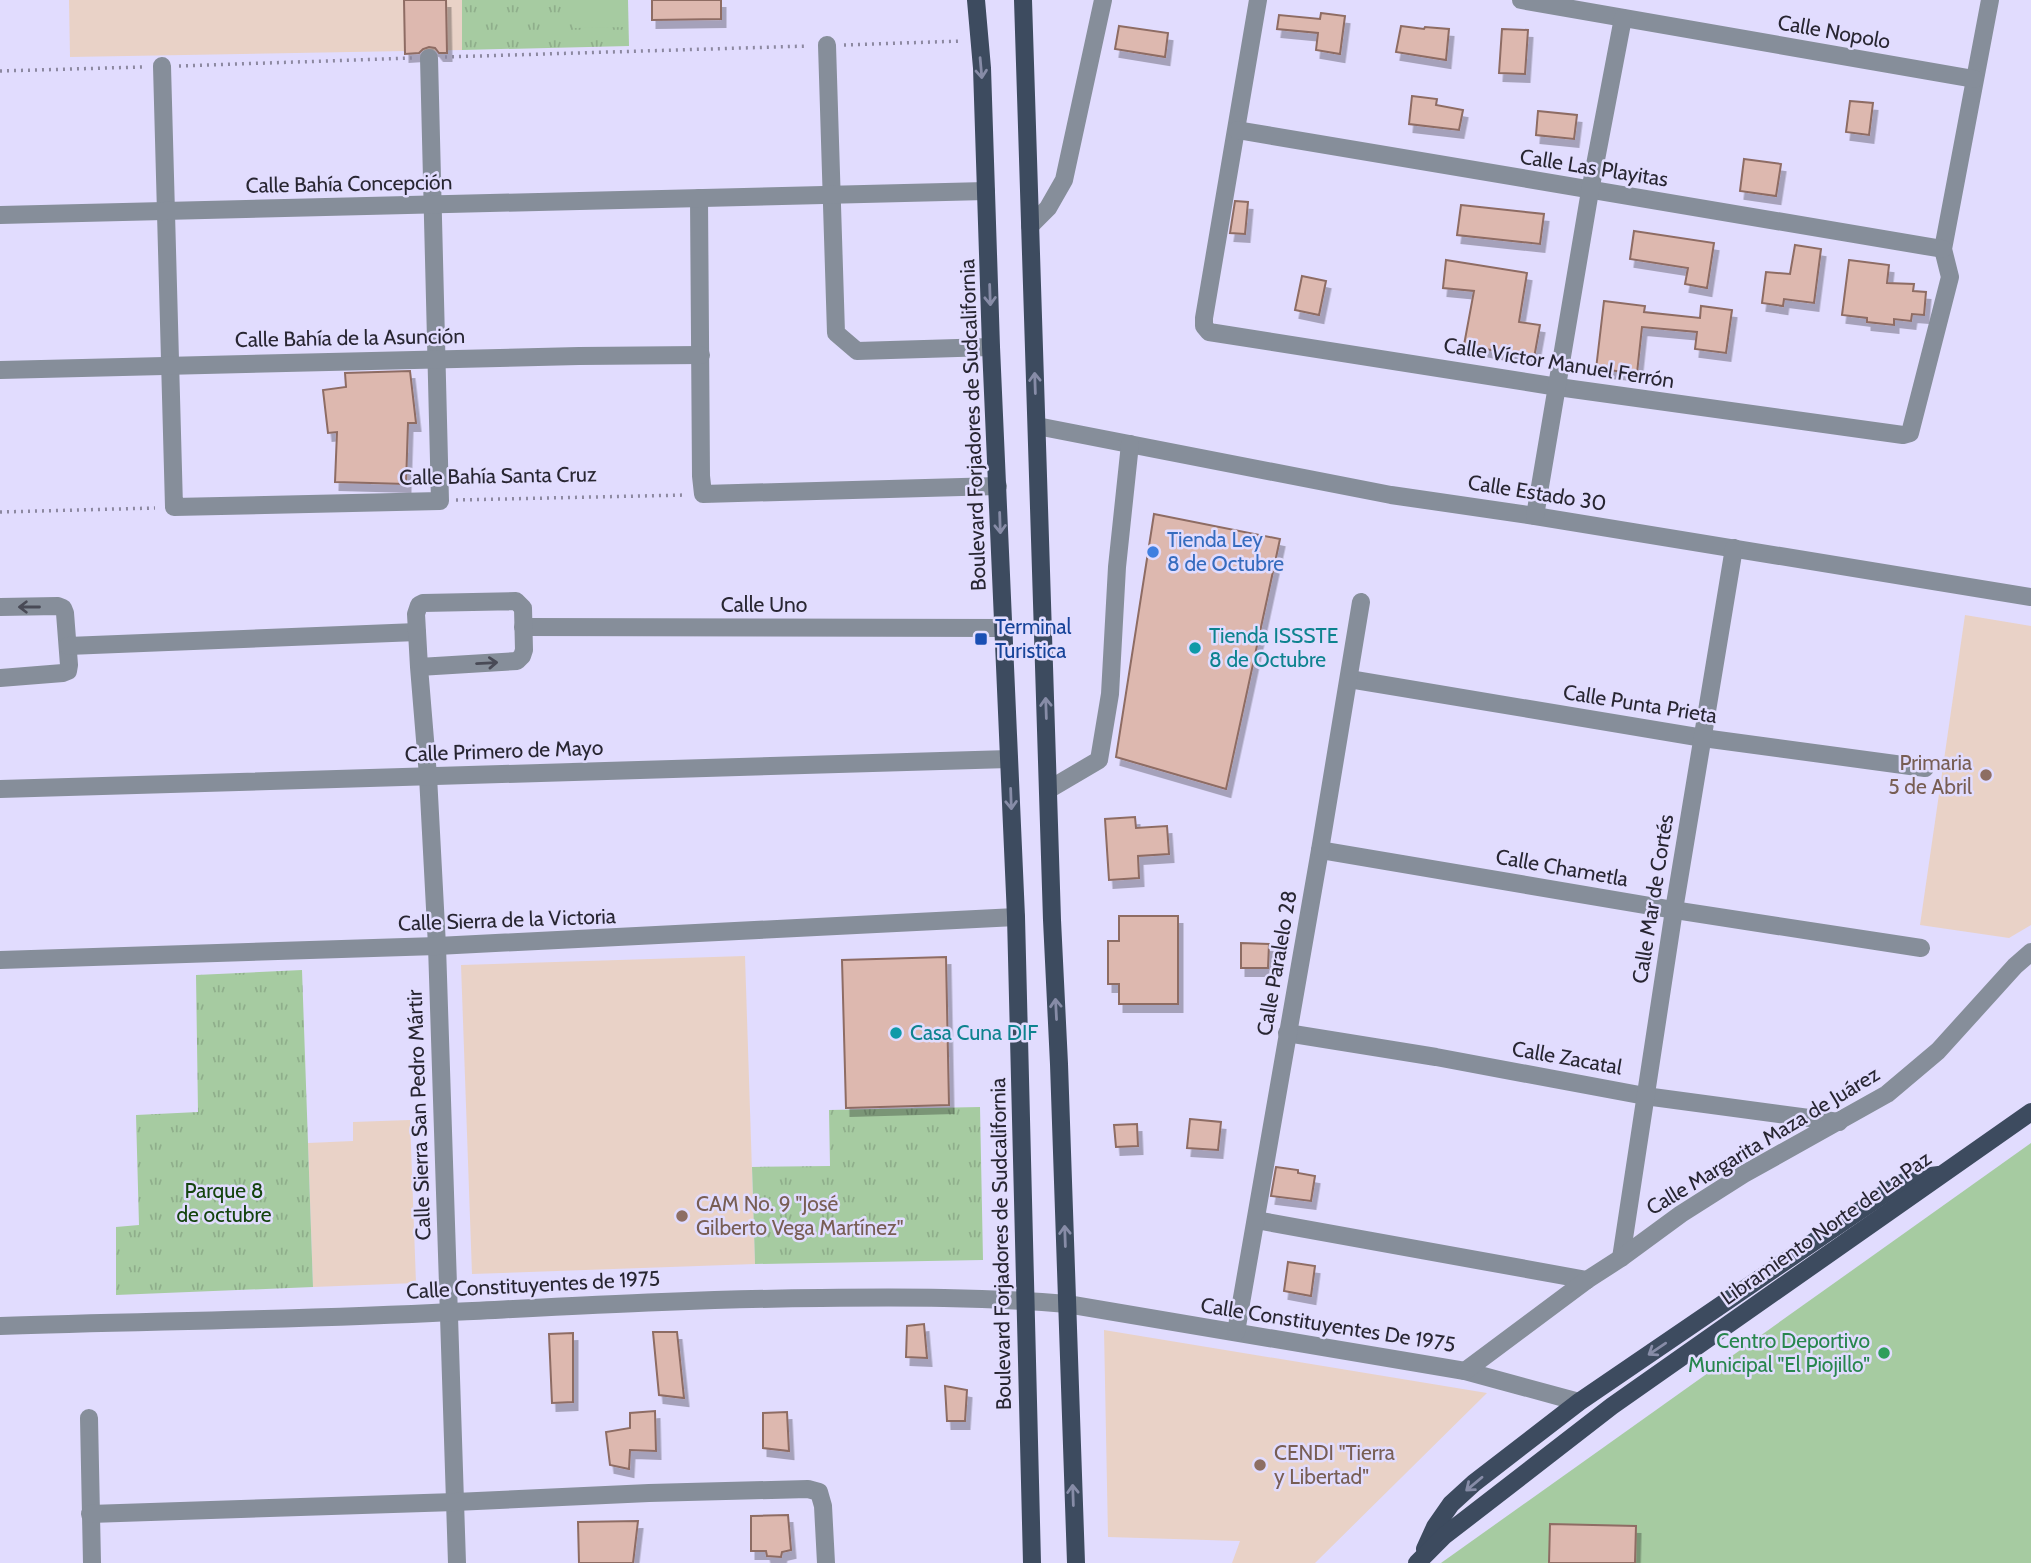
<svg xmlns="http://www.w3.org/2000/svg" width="2031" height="1563" font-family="Cabin,sans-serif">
	<defs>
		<pattern id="grass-tufts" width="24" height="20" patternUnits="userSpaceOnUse" patternTransform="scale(1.75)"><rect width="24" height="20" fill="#a6cba1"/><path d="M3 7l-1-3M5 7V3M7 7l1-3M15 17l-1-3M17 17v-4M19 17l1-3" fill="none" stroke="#8fae8b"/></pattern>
		<filter id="shadow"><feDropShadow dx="4.5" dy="8" stdDeviation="0" flood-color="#0004"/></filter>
	</defs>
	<rect width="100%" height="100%" fill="#e1dcfe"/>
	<g fill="#e9d2c7">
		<path d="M69,0H462V50L70,57Z"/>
		<path d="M1965,615L2031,626V925L2009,938L1920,925Z"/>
		<path d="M745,956L755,1264L472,1274L461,965Z"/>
		<path d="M410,1120L416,1283L313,1287L308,1143L353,1141V1122Z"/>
		<path d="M1104,1330L1487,1393L1315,1563H1232L1240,1541L1108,1537Z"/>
	</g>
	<g fill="url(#grass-tufts)">
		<path d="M462,0H628L629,46L462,50Z"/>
		<path d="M302,970L313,1287L116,1295V1227L139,1225L136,1115L198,1112L196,975Z"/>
		<path d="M980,1107L983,1260L755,1264L752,1167L830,1166L829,1110Z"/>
	</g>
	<g fill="#a6cba1">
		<path d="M574,0H625L626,27L574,28Z"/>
		<path d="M2031,1143V1563H1441Z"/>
	</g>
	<g fill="#ddb8af" stroke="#8e6c64" stroke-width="2" filter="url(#shadow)">
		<path d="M404,0H446L447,53H439L435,48L429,47L423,49L419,53L405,54Z"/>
		<path d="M652,0H721V19L652,20Z"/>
		<path d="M1321,13L1345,16L1340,54L1316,50L1318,33L1277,29L1279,15L1320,19Z"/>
		<path d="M1119,26L1168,33L1165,57L1115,49Z"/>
		<path d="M1401,26L1424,29L1425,27L1449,29L1446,60L1396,52Z"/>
		<path d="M1502,29L1528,30L1525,74L1499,73Z"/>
		<path d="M1412,96L1437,99L1436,105L1463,110L1459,130L1409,124Z"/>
		<path d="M1850,101L1873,103L1869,135L1846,132Z"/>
		<path d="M1538,111L1577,115L1574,139L1536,135Z"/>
		<path d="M1744,159L1781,164L1776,196L1740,191Z"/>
		<path d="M1235,201L1248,202L1245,234L1230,233Z"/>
		<path d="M1461,205L1544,214L1540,244L1457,235Z"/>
		<path d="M1634,231L1714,243L1707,288L1685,284L1688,268L1630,259Z"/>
		<path d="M1795,245L1821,249L1814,303L1784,299L1783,306L1762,303L1766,272L1790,274Z"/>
		<path d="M1446,260L1527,273L1519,322L1540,325L1534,358L1464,345L1474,291L1443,288Z"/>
		<path d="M1849,260L1889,265L1887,283L1914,284L1913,291L1926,292L1924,315L1912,314L1911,321L1894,319V325L1867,322V318L1842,315Z"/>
		<path d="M1302,276L1326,281L1319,315L1295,310Z"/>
		<path d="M1604,301L1645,306L1644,312L1700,318L1701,306L1732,310L1726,353L1695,349L1697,332L1642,327L1637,373L1596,369Z"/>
		<path d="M410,371L416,423H408L406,484L335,482L337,432L328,433L323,390L346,387L345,373Z"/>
		<path d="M1154,514L1280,539L1226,789L1116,757Z"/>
		<path d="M1135,817L1136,828L1167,826L1169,854L1138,856L1139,878L1109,880L1105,819Z"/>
		<path d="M1119,916H1178V1004H1119V984H1108V941H1119Z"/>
		<path d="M1241,943L1269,944L1268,968H1241Z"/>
		<path d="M946,957L949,1105L846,1108L842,960Z"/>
		<path d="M1190,1119L1221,1122L1218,1150L1187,1148Z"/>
		<path d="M1137,1124L1138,1146L1116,1147L1114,1125Z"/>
		<path d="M1276,1167L1298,1170V1173L1315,1176L1311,1201L1271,1196Z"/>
		<path d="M1288,1262L1315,1266L1311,1296L1284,1291Z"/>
		<path d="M924,1324L927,1358L906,1357L907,1326Z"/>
		<path d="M653,1332H677L684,1398L659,1395Z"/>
		<path d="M573,1333V1402L552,1403L549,1334Z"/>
		<path d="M945,1386L967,1390L965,1421H947Z"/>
		<path d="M655,1411L656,1451L630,1450L629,1469L610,1465L606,1432L630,1428V1413Z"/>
		<path d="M787,1412L789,1451L763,1448V1413Z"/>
		<path d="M788,1515L791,1550L782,1552L781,1557L767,1556L766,1551H751V1516Z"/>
		<path d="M638,1521L633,1563H579L578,1522Z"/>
		<path d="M1550,1524L1636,1526L1635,1563H1549Z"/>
	</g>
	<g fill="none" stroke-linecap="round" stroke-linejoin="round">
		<g stroke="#8c88a0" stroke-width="3.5" stroke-dasharray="2 5" stroke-linecap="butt">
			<path d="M844,45L962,41"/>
			<path d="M445,57L808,46"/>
			<path d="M179,66L413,58"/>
			<path d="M0,71L143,67"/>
			<path d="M456,500L686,495"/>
			<path d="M0,512L155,508"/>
		</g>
		<g stroke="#868e9a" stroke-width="18">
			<path d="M1258,0L1204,318V326L1209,332L1558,387L1903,435L1910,433L1950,277L1943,249L1990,0"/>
			<path d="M1521,0L1974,79"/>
			<path d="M827,45L836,333L857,351L991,347"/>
			<path d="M162,66L174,507L440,501L429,58"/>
			<path d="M1237,130L1943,249"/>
			<path d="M699,198L701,476L703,494L998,486"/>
			<path d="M0,215L986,191"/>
			<path d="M1030,226L1048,208L1064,180L1103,0"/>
			<path d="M0,370L579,356L701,355"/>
			<path d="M1037,426L1391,495L1535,516L2031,597"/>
			<path d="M1535,516L1590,191L1623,18"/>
			<path d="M0,607L58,606L63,608L65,613L69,665L68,671L63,673L0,678"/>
			<path d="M523,627L1004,628"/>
			<path d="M68,646L417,632"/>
			<path d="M419,667L517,661L522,656L524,650L523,608L516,601L423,603L419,605L416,614L419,667L428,776L437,946L457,1563"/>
			<path d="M1349,679L1703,738L1925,768"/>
			<path d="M0,789L1009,759"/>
			<path d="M1048,790L1099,760L1110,694L1117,567L1130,444"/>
			<path d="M1320,850L1674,910L1921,948"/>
			<path d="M0,960L437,946L1016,917"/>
			<path d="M1287,1033L1436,1057L1645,1096L1839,1122"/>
			<path d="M1256,1220L1587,1280"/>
			<path d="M1621,1258L1674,910L1734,548"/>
			<path d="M0,1326C150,1321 301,1320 451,1312C574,1306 697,1299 821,1298C903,1297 985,1297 1067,1304L1465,1371L1579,1402"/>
			<path d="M1236,1332L1320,850L1361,602"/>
			<path d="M1465,1371L1587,1280L1621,1258L1681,1214L1744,1174L1887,1094L1938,1051L2015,966L2031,952"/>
			<path d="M89,1418L92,1563"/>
			<path d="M90,1514L455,1502L649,1493L808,1489L819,1492L823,1506L826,1563"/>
		</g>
		<g stroke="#3d4b5f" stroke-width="18">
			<path d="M976,0L982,68L991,347L1016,917L1032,1563"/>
			<path d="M1023,0L1052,920L1059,1064L1076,1563"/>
			<path d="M1425,1549L1435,1527L1451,1504L1474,1483L1579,1402L1897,1185L1915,1178L1939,1175"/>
			<path d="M1417,1563L1444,1536L1612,1406L2031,1112"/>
		</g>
	</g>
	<defs><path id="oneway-shaft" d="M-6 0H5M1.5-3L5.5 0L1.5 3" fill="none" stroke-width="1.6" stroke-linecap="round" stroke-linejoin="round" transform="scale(1.75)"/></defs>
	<g stroke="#878ca7">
		<use href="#oneway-shaft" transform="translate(981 68) rotate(85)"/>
		<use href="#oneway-shaft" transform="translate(990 295) rotate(88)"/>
		<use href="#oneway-shaft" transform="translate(1035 383) rotate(-92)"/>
		<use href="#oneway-shaft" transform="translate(1000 523) rotate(88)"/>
		<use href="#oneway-shaft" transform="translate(1046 708) rotate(-92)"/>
		<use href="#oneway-shaft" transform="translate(1011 799) rotate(88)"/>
		<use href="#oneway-shaft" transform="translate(1056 1009) rotate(-93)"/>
		<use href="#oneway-shaft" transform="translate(1065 1236) rotate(-92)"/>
		<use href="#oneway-shaft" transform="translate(1657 1349) rotate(146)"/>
		<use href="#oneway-shaft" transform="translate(1474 1484) rotate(140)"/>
		<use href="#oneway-shaft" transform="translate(1073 1495) rotate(-92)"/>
	</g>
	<g stroke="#494a56">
		<use href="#oneway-shaft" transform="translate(29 607) rotate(180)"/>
		<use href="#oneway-shaft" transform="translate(487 663) rotate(-3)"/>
	</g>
	<circle fill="#3f7fe0" stroke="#e1dcfe" stroke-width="2.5" cx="1153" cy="552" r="7"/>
	<rect fill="#1a4fb4" stroke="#e1dcfe" stroke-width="2.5" x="974" y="632" width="14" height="14" rx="3.5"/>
	<g fill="#0f9aa8" stroke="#e1dcfe" stroke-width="2.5">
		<circle cx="1195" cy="648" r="7"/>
		<circle cx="896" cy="1033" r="7"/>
	</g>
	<g fill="#8d6e63" stroke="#e1dcfe" stroke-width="2.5">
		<circle cx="1986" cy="775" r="7"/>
		<circle cx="682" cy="1216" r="7"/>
		<circle cx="1260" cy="1465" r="7"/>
	</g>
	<circle fill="#2e9e5b" stroke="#e1dcfe" stroke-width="2.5" cx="1884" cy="1353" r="7"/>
	<g text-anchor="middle" stroke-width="5" stroke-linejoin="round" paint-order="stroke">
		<g font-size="21" fill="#282632" stroke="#e1dcfe">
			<text transform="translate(1834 32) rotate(10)" y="7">Calle Nopolo</text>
			<text transform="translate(1594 168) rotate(9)" y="7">Calle Las Playitas</text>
			<text transform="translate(349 184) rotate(-1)" y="7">Calle Bahía Concepción</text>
			<text transform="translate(350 338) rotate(-1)" y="7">Calle Bahía de la Asunción</text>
			<text transform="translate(1559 363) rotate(9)" y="7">Calle Víctor Manuel Ferrón</text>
			<text transform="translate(973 425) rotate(-92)" y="7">Boulevard Forjadores de Sudcalifornia</text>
			<text transform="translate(498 476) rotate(-1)" y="7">Calle Bahía Santa Cruz</text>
			<text transform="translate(1537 493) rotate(9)" y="7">Calle Estado 30</text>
			<text x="764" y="612">Calle Uno</text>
			<text transform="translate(1640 704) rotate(9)" y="7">Calle Punta Prieta</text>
			<text transform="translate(504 751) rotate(-2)" y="7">Calle Primero de Mayo</text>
			<text transform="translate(1562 868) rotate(10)" y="7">Calle Chametla</text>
			<text transform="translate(1653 899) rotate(-81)" y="7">Calle Mar de Cortés</text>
			<text transform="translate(507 920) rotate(-2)" y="7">Calle Sierra de la Victoria</text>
			<text transform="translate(1277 963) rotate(-80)" y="7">Calle Paralelo 28</text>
			<text transform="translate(1567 1058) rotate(10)" y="7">Calle Zacatal</text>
			<text transform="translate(419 1115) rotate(-92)" y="7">Calle Sierra San Pedro Mártir</text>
			<text transform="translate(1763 1141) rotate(-31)" y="7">Calle Margarita Maza de Juárez</text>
			<text transform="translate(1826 1228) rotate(-35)" y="7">Libramiento Norte de La Paz</text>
			<text transform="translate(1001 1244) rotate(-91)" y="7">Boulevard Forjadores de Sudcalifornia</text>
			<text transform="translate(533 1285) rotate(-3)" y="7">Calle Constituyentes de 1975</text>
			<text transform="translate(1328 1325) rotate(9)" y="7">Calle Constituyentes De 1975</text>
		</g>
		<g font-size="21" fill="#366cbe" stroke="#e1dcfe" text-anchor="start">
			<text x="1167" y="547">Tienda Ley<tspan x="1167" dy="24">8 de Octubre</tspan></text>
		</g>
		<g font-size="21" fill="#164399" stroke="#e1dcfe" text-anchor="start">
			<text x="995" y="634">Terminal<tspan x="995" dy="24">Turistica</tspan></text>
		</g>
		<g font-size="21" fill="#0d838f" stroke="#e1dcfe" text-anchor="start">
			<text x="1209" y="643">Tienda ISSSTE<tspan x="1209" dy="24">8 de Octubre</tspan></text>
			<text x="910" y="1040">Casa Cuna DIF</text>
		</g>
		<g font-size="21" fill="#785e54" stroke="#e1dcfe" text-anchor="start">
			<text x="1972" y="770" text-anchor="end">Primaria<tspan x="1972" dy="24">5 de Abril</tspan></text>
			<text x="696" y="1211">CAM No. 9 "José<tspan x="696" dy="24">Gilberto Vega Martínez"</tspan></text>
			<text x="1274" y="1460">CENDI "Tierra<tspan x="1274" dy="24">y Libertad"</tspan></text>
		</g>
		<g font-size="21" fill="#14440e" stroke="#e1dcfe">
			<text x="224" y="1198">Parque 8<tspan x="224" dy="24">de octubre</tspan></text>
		</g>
		<g font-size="21" fill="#27864d" stroke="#e1dcfe" text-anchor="end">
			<text x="1870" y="1348">Centro Deportivo<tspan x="1870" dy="24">Municipal "El Piojillo"</tspan></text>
		</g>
	</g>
</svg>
